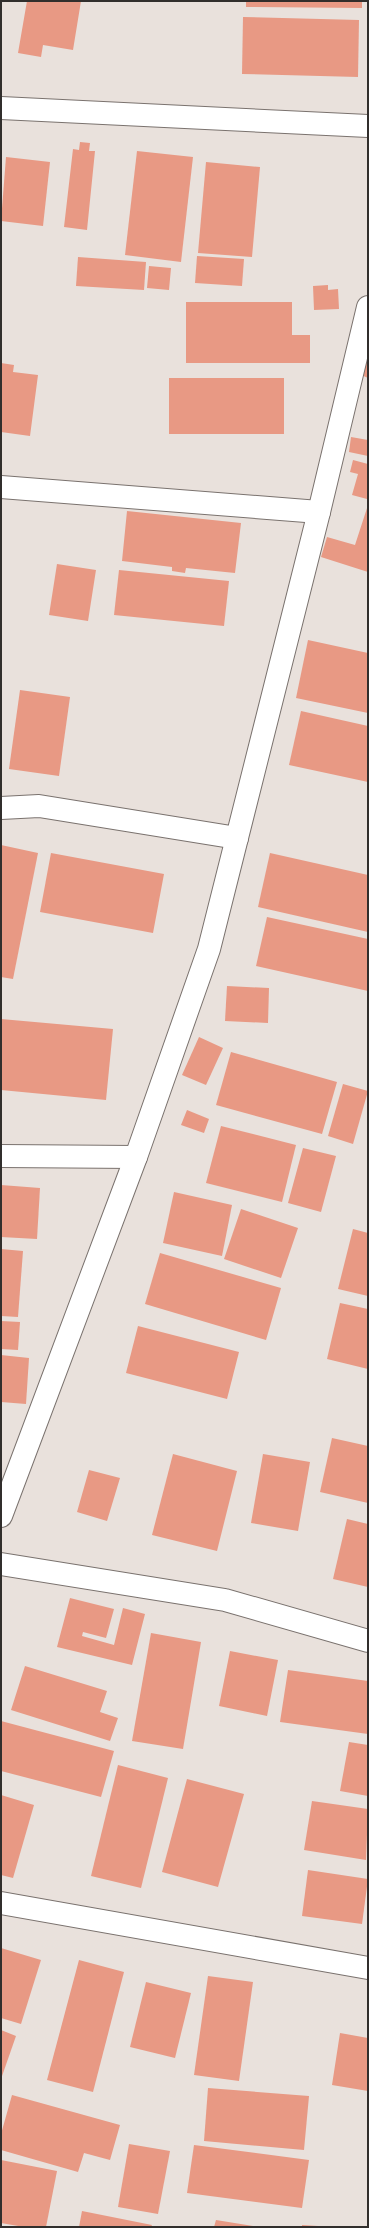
<svg xmlns="http://www.w3.org/2000/svg" width="369" height="2228" font-family="'Libre Baskerville',serif">
	<rect width="100%" height="100%" fill="#e9e1dc"/>
	<g fill="#e89984">
		<path d="M27,1H81L73,50L43,45L41,57L18,53Z"/>
		<path d="M246,1H362V8L246,7Z"/>
		<path d="M243,17L359,20L358,77L242,74Z"/>
		<path d="M80,142L90,143L89,151H95L87,230L64,227L73,149L79,150Z"/>
		<path d="M137,151L193,157L181,262L125,255Z"/>
		<path d="M6,157L50,162L43,226L1,221Z"/>
		<path d="M206,162L260,167L252,257L198,253Z"/>
		<path d="M197,256L244,259L242,286L195,283Z"/>
		<path d="M78,257L146,262L144,290L76,286Z"/>
		<path d="M149,266L171,268L169,290L147,288Z"/>
		<path d="M328,285V290L338,289L339,309L314,310L313,286Z"/>
		<path d="M186,302H292V335H310V363H186Z"/>
		<path d="M368,352V378L355,372Z"/>
		<path d="M1,363L14,365L13,372L38,375L30,436L1,432Z"/>
		<rect x="169" y="378" width="115" height="56"/>
		<path d="M351,437L368,440V456L349,452Z"/>
		<path d="M353,460L368,464L367,499L352,495L358,474L350,472Z"/>
		<path d="M368,505V572L321,557L327,537L355,545Z"/>
		<path d="M127,511L241,523L235,573L186,568L185,573L172,571V567L122,561Z"/>
		<path d="M57,564L96,570L88,621L49,615Z"/>
		<path d="M119,570L229,581L224,626L114,615Z"/>
		<path d="M308,640L368,653V713L296,698Z"/>
		<path d="M20,690L70,697L59,776L9,769Z"/>
		<path d="M301,711L368,726V782L289,765Z"/>
		<path d="M1,845L38,853L13,979L1,977Z"/>
		<path d="M51,853L164,874L153,933L40,912Z"/>
		<path d="M270,853L368,875V932L258,907Z"/>
		<path d="M267,917L368,939V991L256,966Z"/>
		<path d="M227,986L269,988L268,1023L225,1021Z"/>
		<path d="M1,1019L113,1029L106,1100L1,1090Z"/>
		<path d="M199,1037L223,1048L206,1085L182,1075Z"/>
		<path d="M231,1052L337,1082L322,1134L216,1105Z"/>
		<path d="M343,1084L368,1091L353,1144L328,1136Z"/>
		<path d="M187,1110L209,1119L204,1133L181,1125Z"/>
		<path d="M221,1126L296,1145L282,1202L206,1183Z"/>
		<path d="M303,1148L336,1156L321,1212L288,1203Z"/>
		<path d="M1,1185L40,1188L37,1239L1,1237Z"/>
		<path d="M174,1192L232,1205L222,1256L163,1243Z"/>
		<path d="M241,1209L298,1228L281,1278L224,1259Z"/>
		<path d="M353,1229L368,1233V1296L338,1289Z"/>
		<path d="M1,1249L23,1251L18,1317L1,1316Z"/>
		<path d="M160,1253L281,1288L266,1340L145,1304Z"/>
		<path d="M340,1303L368,1309V1369L327,1359Z"/>
		<path d="M1,1321L20,1322L18,1350L1,1349Z"/>
		<path d="M138,1326L239,1352L227,1399L126,1373Z"/>
		<path d="M1,1355L29,1358L26,1404L1,1402Z"/>
		<path d="M332,1438L368,1446V1503L320,1492Z"/>
		<path d="M173,1454L237,1471L217,1551L152,1535Z"/>
		<path d="M263,1454L310,1462L298,1531L251,1523Z"/>
		<path d="M89,1470L120,1478L107,1521L77,1512Z"/>
		<path d="M347,1519L368,1524V1587L333,1579Z"/>
		<path d="M70,1598L114,1609L106,1638L83,1632L82,1636L114,1645L123,1608L145,1614L132,1665L57,1647Z"/>
		<path d="M151,1633L201,1642L183,1749L132,1741Z"/>
		<path d="M230,1651L278,1660L267,1716L219,1706Z"/>
		<path d="M25,1666L107,1691L100,1712L118,1718L110,1741L11,1710Z"/>
		<path d="M288,1670L368,1681V1734L280,1722Z"/>
		<path d="M1,1721L114,1751L101,1797L1,1771Z"/>
		<path d="M349,1742L368,1745V1796L340,1791Z"/>
		<path d="M118,1765L168,1778L141,1888L91,1876Z"/>
		<path d="M187,1779L244,1794L218,1887L162,1872Z"/>
		<path d="M1,1795L34,1805L13,1878L1,1875Z"/>
		<path d="M312,1801L368,1809L366,1860L304,1850Z"/>
		<path d="M308,1870L368,1879L362,1924L302,1916Z"/>
		<path d="M1,1948L41,1960L21,2024L1,2018Z"/>
		<path d="M79,1960L124,1972L93,2092L47,2080Z"/>
		<path d="M208,1976L253,1982L239,2081L194,2075Z"/>
		<path d="M146,1982L191,1993L175,2058L130,2047Z"/>
		<path d="M1,2030L16,2036L1,2079Z"/>
		<path d="M340,2033L368,2038V2091L332,2085Z"/>
		<path d="M208,2088L309,2096L304,2150L204,2141Z"/>
		<path d="M12,2095L120,2125L110,2160L84,2153L78,2172L1,2150V2134Z"/>
		<path d="M129,2144L170,2151L158,2214L118,2207Z"/>
		<path d="M194,2145L309,2160L302,2208L187,2193Z"/>
		<path d="M1,2160L57,2171L46,2227H24L1,2223Z"/>
		<path d="M82,2211L152,2225L151,2227H79Z"/>
		<path d="M216,2220L253,2226V2227H214Z"/>
		<path d="M302,2225L318,2226L317,2227H302Z"/>
	</g>
	<g fill="none" stroke-linecap="round" stroke-linejoin="round">
		<defs>
			<g id="minor">
				<path d="M1,108L368,126"/>
				<path d="M1,487L319,512"/>
				<path d="M1,808L39,806L237,838"/>
				<path d="M1,1156L136,1157"/>
				<path d="M1,1516L136,1157L209,949L319,512L368,307"/>
				<path d="M1,1564L225,1600L368,1641"/>
				<path d="M1,1903L368,1968"/>
			</g>
		</defs>
		<use href="#minor" stroke="#7a726e" stroke-width="24"/>
		<use href="#minor" stroke="#fff" stroke-width="22"/>
	</g>
	<rect width="369" height="2228" fill="none" stroke="#312e2c" stroke-width="4"/>
</svg>
